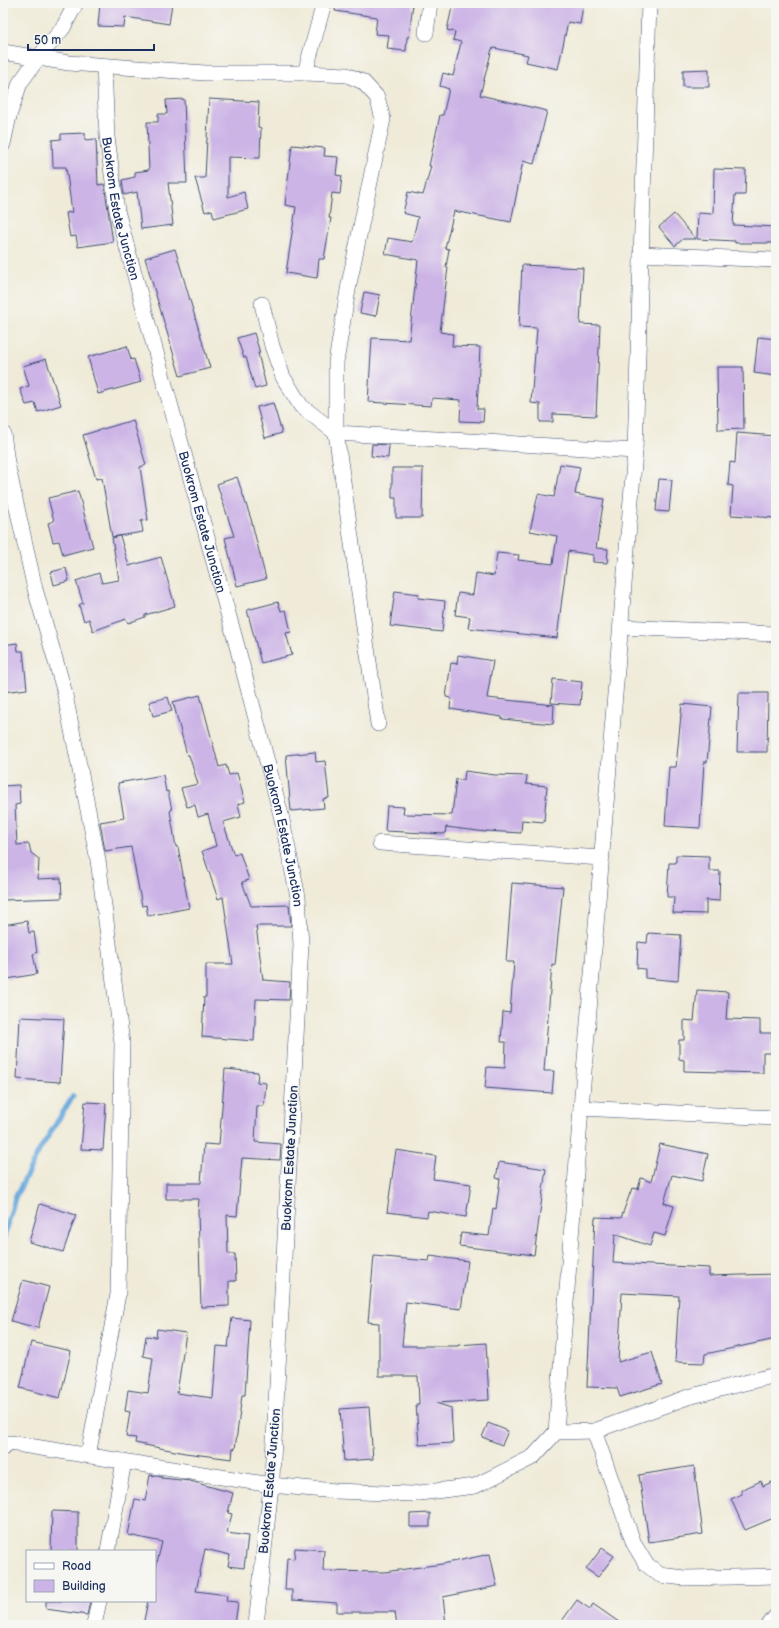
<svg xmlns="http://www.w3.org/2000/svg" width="779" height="1628" font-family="'Balsamiq Sans',sans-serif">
	<rect width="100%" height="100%" fill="#f6f6f2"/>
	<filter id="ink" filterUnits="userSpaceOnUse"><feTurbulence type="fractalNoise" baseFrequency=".025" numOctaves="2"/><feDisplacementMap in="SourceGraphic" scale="8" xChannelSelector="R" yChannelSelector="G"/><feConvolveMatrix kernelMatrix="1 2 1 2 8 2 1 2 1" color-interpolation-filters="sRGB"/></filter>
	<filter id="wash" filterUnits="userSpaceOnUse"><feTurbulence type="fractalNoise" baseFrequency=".012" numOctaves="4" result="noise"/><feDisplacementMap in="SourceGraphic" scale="16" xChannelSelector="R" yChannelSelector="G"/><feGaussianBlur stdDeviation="0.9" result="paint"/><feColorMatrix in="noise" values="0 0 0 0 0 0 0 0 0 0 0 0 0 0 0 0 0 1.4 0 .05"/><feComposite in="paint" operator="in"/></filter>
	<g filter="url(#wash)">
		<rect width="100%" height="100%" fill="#f0ebd8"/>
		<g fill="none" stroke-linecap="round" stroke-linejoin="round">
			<path stroke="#6baadd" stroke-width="5" d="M3,1241L15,1198L39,1151L73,1096"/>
		</g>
		<g id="blocks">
			<g fill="#ccb4e6">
				<path d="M100,3H172L169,24L125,17L124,27L98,26Z"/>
				<path d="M336,3H413L409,37H407L406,51L387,49L389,35L375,34L377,17L335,11Z"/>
				<path d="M453,3H567L583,6L580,24L568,22L558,69L526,62L528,55L494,48L492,49L480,95L547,111L534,164L523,161L511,222L454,211L445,248L449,249L446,267H448L440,332L453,334L452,346L480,347L477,409H484L483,422L460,421L461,400L432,398L431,406L368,402L372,338L409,340L418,260L385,254L388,238L412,242L418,217L403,213L408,192L423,195L431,166H429L440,115H443L449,89L440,86L443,73L453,76L461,42L453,40L455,32L447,30Z"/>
				<path d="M709,69V87H683V70Z"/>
				<path d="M184,99L187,183H168L173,225L141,229L137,192L124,195L122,180L135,177V172L149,170L147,122H158V114H167L166,100Z"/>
				<path d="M209,99L259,102L258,127L261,128L260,158L228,157V197L244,192L248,209L214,218L212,210L205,212L195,178H205Z"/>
				<path d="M85,133V140L96,139L98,185L104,184L113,242L78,247L76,236L70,237L66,213L72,212L66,167H53L52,140L61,139V134Z"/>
				<path d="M292,145L325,148L324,156L338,157L336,175L342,176L340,194L332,193L329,218H331L324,259H319L317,278L286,273L296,207L285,205Z"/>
				<path d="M714,169L746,170L745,195H735L733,225L776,227V243H735V241L697,239L698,213L713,214Z"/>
				<path d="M674,214L696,239H683L675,246L659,227Z"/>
				<path d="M175,249L210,368L180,376L145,258Z"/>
				<path d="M522,265L583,268L580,324L600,325L596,416L553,414V422H540V404L531,403L537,328L519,327Z"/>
				<path d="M364,292L380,295L376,316L360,313Z"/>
				<path d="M254,333L260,353H258L266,386L255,389L246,357L244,358L237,338Z"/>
				<path d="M758,337L776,339V376L754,373Z"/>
				<path d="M127,346L131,360L134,359L141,382L98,394L88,357Z"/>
				<path d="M46,359L61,405L38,412L35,403L26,405L20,389L29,386L23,366Z"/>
				<path d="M717,367H743L744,429L718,430Z"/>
				<path d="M273,403L282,433L265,438L257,407Z"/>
				<path d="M133,420L146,465L140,467L148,520L141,521L143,532L112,537L102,478L96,479L83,435Z"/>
				<path d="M737,433L776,436V518L731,515L733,486L728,485L730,462L735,463Z"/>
				<path d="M372,444L389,445L388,458L371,456Z"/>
				<path d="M560,464L580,467L575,494L604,499L596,548L608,549L607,563L593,562V555L568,551L557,638L468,628L470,617L455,615L458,593L473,595L476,573L494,576L497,553L519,555L518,560L553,564L557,536L530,531L538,494L554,497Z"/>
				<path d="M392,468H423L422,518H396V498H392Z"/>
				<path d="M237,477L251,519L266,579L237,586L225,538L234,536L217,484Z"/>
				<path d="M659,479L672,480L669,512L656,511Z"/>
				<path d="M78,491L93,547L63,555L59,541L53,542L48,523L54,521L48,498Z"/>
				<path d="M120,536L129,566L161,557L175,606L145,615V617L128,623L126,619L93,631L89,619L84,621L79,605L83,603L76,581L99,573L102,583L119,580L112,538Z"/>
				<path d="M66,568L69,581L54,585L51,572Z"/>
				<path d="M395,591L419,594L418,598L445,601L442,632L390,626Z"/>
				<path d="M278,602L281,611L286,610L291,632L286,633L292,655L261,663L247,610Z"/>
				<path d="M17,643L18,651H23L27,689L3,692V645Z"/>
				<path d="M458,655L493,661L487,698L554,705L553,724L502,719V717L450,709L451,698L446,697L451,663L457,664Z"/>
				<path d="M553,679L582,682L580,705L551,703Z"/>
				<path d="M739,693H768L767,752H737Z"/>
				<path d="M200,695L219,767L226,765L229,775L237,773L245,802L238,804L241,817L223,822L234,855L240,853L249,880L242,882L251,906L289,905L291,926H256L263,980L290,982L289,1000L256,999L254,1041L202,1037L204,997H206V964H233L223,897L218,899L202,851L216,846L208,814L198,817L195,805L187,807L181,788L198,784L189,755H187L173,702Z"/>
				<path d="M168,697L172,711L153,716L149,702Z"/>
				<path d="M682,704L712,707L707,762H704L700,828L665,826L669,767H676Z"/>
				<path d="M315,752L316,762L325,761L329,798L323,799L324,808L291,811L286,755Z"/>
				<path d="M465,771L495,775L527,776L526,784L547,786L544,822L522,820L521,833L486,831V832L446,827L445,834L385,831L387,806L404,807L403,814L452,815L456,779L464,780Z"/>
				<path d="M163,775L166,792L168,791L172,810L170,811L176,847H178L189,908L148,916L146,905L142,906L131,847L105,851L100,822L124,818L118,783Z"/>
				<path d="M19,785L20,804L15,805L17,845L29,844L31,853L39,859L38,879L61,878L62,898L3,900V786Z"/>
				<path d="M676,855L709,856V871H720L719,901L706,900V914L673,913L674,897H667L669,863H676Z"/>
				<path d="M512,883L563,887L555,965L552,964L544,1071H554L552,1093L485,1088L487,1067L505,1068L506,1042H501L503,1012L510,1013L514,962H506Z"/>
				<path d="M27,921L29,933L34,932L37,953L33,954L37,974L7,979L3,960V925Z"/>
				<path d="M648,933L681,935L678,981L645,978V969L637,968L638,942L647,943Z"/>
				<path d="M697,990L728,992L726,1019L760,1020V1033H772L771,1053H763V1073L684,1071V1060L679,1059V1040H684V1020L694,1021Z"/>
				<path d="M20,1017L64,1019L60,1082L17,1079Z"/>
				<path d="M225,1069L258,1072L257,1082L266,1083L264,1106H257L255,1142L281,1144L280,1160L242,1158L237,1216L227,1215L228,1254H235L236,1281H229V1306L201,1307L198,1212L199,1199H166V1183H201L204,1144L219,1145Z"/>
				<path d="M85,1102L106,1103L103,1150L81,1149Z"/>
				<path d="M660,1144L708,1154L702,1181L672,1175L664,1203L674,1206L665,1236L654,1233L650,1246L615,1234L613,1263L709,1268V1276L776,1274V1339L705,1354L704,1363L675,1362L679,1296L622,1293L618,1362L652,1352L662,1384L620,1397L617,1388L587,1387L595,1217L621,1218L632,1188L638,1189L641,1178L651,1182Z"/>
				<path d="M396,1150L436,1156L433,1179L471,1184L466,1217L428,1211L427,1217L387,1212Z"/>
				<path d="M499,1162L546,1169L534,1255L459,1246L461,1233L489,1236L493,1208L496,1209L500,1179L496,1178Z"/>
				<path d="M40,1204L76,1215L63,1252L29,1242Z"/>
				<path d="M374,1256L429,1261L430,1256L468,1261L461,1309L406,1302L402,1346H458V1345L486,1343L489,1400L436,1403L451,1408L453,1443L419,1445L416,1404H419L418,1376H379V1323L368,1322Z"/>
				<path d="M23,1280L49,1287L38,1328L11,1321Z"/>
				<path d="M232,1318L250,1320L245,1395H242L235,1449L233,1448L232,1459L185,1453L135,1443L136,1438L126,1437L130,1412L125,1411L128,1390L148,1393L153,1358L143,1356L146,1336L156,1337L157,1329L186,1333L177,1393L213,1398L217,1346L228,1347Z"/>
				<path d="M31,1342L71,1351L60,1398L20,1388Z"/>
				<path d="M369,1407L373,1459L344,1461L340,1409Z"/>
				<path d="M488,1423L508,1431L502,1445L482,1437Z"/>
				<path d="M694,1466L703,1534L649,1542L639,1475Z"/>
				<path d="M150,1475L162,1477V1478L190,1481L233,1493L228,1513L232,1514L227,1533L248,1536L244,1568L228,1566L230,1555L205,1549L196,1591L227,1595L226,1601L238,1602L235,1625H143L148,1601H155V1571L162,1542L128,1535L135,1499L145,1501Z"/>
				<path d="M761,1481L763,1486L772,1482L776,1492V1517L745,1530L731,1499L742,1494L741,1490Z"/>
				<path d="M52,1511L78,1512V1551H51Z"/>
				<path d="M430,1513V1527H410V1514Z"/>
				<path d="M295,1548L324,1550L323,1571L384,1572L442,1564L490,1554L497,1586L443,1597L446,1625H397L395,1612H337V1603L292,1600V1590H285L287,1558L294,1559Z"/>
				<path d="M602,1548L614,1556L598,1577L586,1569Z"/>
				<path d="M577,1600L590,1609L593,1604L623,1625H559Z"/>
				<path d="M46,1601H90L87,1615L46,1609Z"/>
			</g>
		</g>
	</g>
	<g filter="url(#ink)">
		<use href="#blocks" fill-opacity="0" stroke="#3b4b70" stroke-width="1"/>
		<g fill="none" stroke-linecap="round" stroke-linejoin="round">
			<defs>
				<g id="minor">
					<path d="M426,33L430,3"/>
					<path d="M3,52L69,63L205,73H305L347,75L363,82L377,97L383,119L349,284L336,362V433L378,724"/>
					<path id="s1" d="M104,66L107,137L117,211L237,646L281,815L298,897L301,945L272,1477L256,1625"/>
					<path d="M305,73L324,3"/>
					<path d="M3,144L9,116L20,83L38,58L63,28L76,3"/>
					<path d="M641,254L776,260"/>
					<path d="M262,304L272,346L283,377L301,406L336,433L635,451"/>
					<path d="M3,433L7,463L35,589L64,690L98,860L122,1043L118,1294L88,1456"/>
					<path d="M621,627L776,634"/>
					<path d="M380,843L601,858"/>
					<path d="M581,1108L776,1118"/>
					<path d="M594,1431L634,1544L646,1564L660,1575L684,1578L776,1576"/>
					<path d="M556,1432L581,1108L635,451L649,3"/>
					<path d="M3,1448L10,1443L271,1485L335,1491L412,1494L475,1486L533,1457L556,1432L594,1431L688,1397L776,1375"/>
					<path d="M108,1551L124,1461"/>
					<path d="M94,1625L99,1601"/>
					<path d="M769,1625L776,1616"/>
				</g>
			</defs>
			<use href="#minor" stroke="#3b4b70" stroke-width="16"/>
			<use href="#minor" stroke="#fff" stroke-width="15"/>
		</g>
	</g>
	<g text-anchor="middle" stroke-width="3" stroke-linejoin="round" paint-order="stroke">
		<g font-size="13" fill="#1b2f5e" stroke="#f6f6f2">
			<text dy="5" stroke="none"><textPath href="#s1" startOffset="144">Buokrom Estate Junction</textPath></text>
			<text dy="5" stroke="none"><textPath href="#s1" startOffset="468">Buokrom Estate Junction</textPath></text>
			<text dy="5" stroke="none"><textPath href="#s1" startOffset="792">Buokrom Estate Junction</textPath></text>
			<text transform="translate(289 1158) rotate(-87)" y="5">Buokrom Estate Junction</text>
			<text transform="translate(269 1481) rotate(-85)" y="5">Buokrom Estate Junction</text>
		</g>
	</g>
	<rect width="779" height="1628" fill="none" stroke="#f6f6f2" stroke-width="16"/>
	<rect x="26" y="1550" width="130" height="52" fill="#f6f6f2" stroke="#9ea6b7"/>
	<rect x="34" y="1563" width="20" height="6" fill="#ffffff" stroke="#9ea6b7"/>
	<text x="62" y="1570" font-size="12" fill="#1b2f5e">Road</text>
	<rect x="34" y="1580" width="20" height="12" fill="#ccb4e6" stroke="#9ea6b7"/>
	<text x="62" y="1590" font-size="12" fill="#1b2f5e">Building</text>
	<path d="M28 44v6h126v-6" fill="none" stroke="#1b2f5e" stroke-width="2"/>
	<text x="34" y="44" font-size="12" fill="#1b2f5e" stroke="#f6f6f2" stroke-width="3" paint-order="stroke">50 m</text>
</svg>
